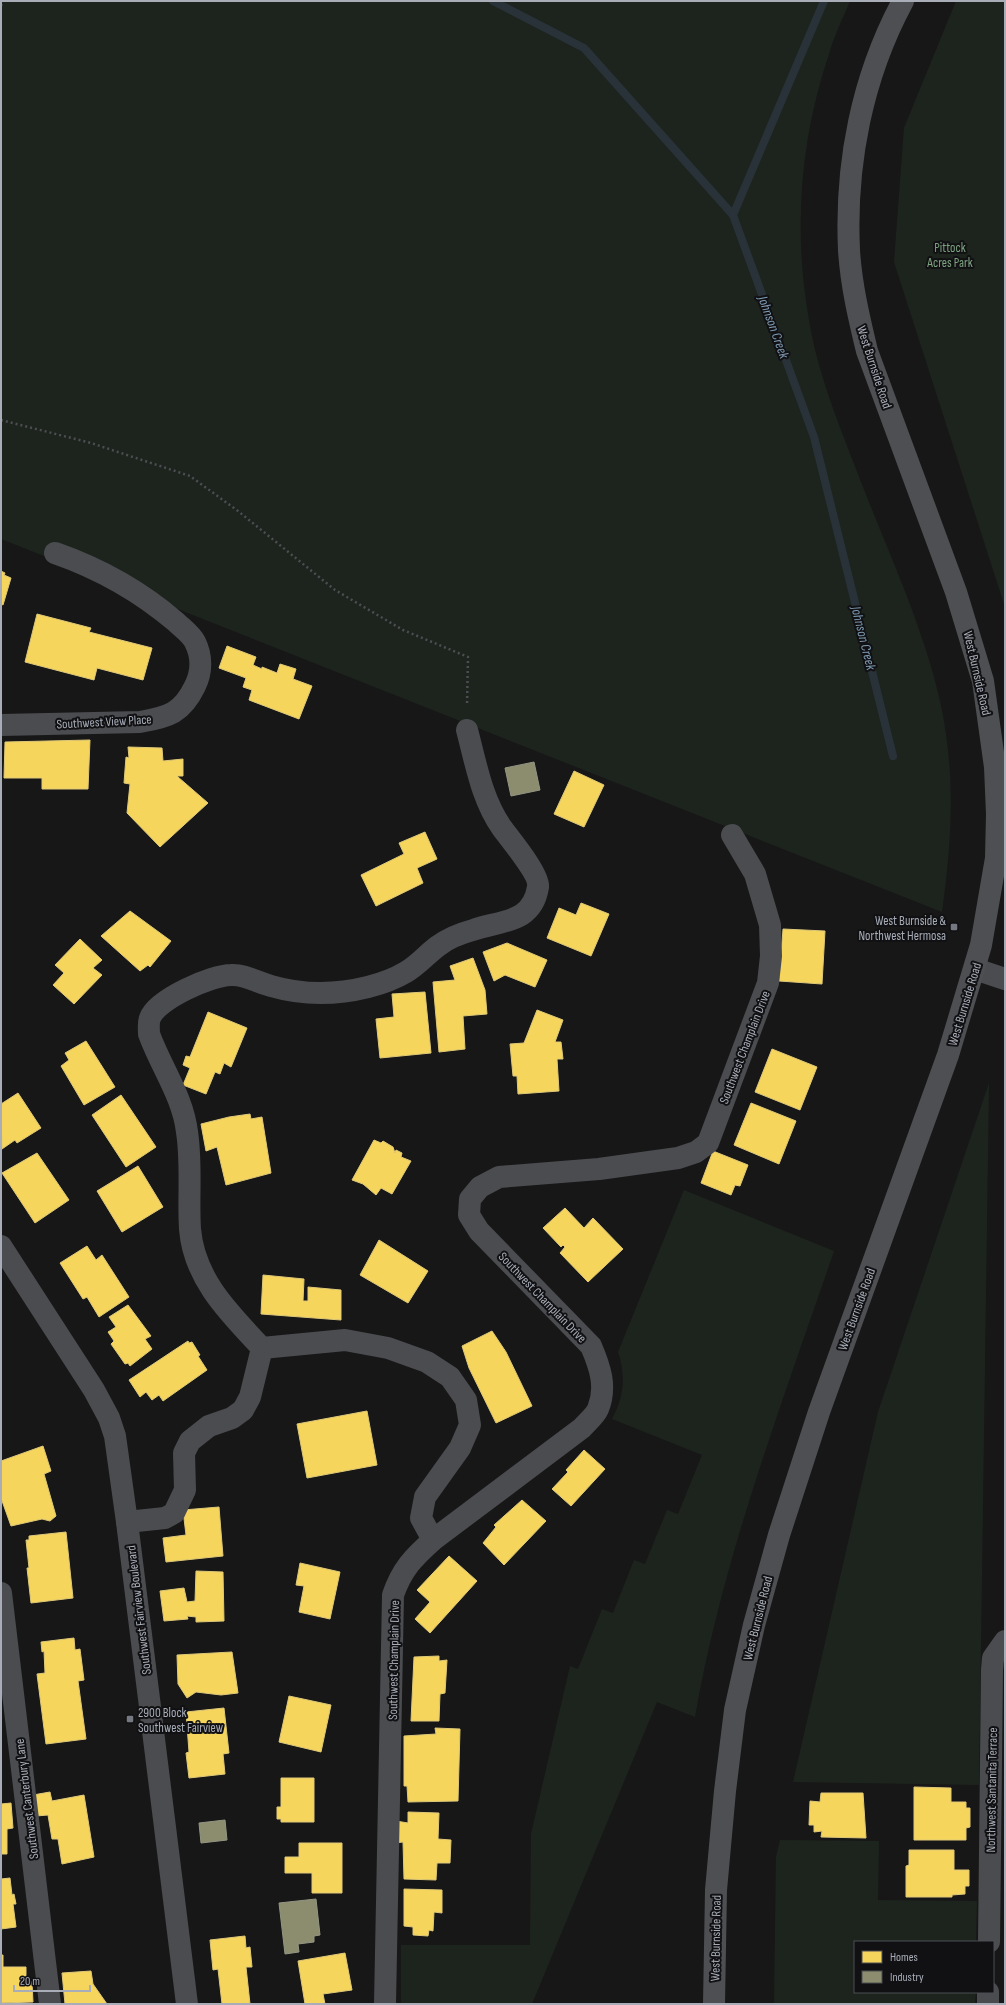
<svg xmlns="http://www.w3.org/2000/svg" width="1006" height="2005" font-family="'Sofia Sans Condensed',sans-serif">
	<rect width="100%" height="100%" fill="#171717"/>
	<g fill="#1d241e">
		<path d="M1,1H850C843,18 834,36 829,54C800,140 793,230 809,320C818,376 841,429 861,482C889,554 923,626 940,701C956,773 952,840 942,912L1,539Z"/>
		<path d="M956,1H1005V607L894,262L904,128Z"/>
		<path d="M989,1083L979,1785L793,1782L878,1412Z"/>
		<path d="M684,1190L834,1251C782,1404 723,1556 695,1717L657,1702L532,2004H401V1945H530L531,1834L570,1666L578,1669L602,1609L613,1613L634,1560L645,1564L667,1510L678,1514L702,1455L612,1419C624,1397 626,1376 618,1352Z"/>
		<path d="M780,1840L879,1841L878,1900L977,1901L976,1942H855V1992H976L975,2004H774L776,1857Z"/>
	</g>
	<g fill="#f6d55c" stroke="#dfc978">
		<path d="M1,571L5,573L4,575L11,578L3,605L1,604Z"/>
		<path d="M37,614L91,628L89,632L152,648L143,680L97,668L94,680L25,662Z"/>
		<path d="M227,646L256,657L253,665L262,669V667L277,673L280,664L296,669L293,679L312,686L299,719L249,700L252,690L243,687L246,678L219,668Z"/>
		<path d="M90,740L88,789H42V778H4L5,742Z"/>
		<path d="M128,747L162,748L163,761L183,759V776H177L178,777L208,803L160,847L127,813L130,784L124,783L126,757L129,758Z"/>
		<path d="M574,771L604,785L584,827L554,814Z"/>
		<path d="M425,832L437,859L417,868L423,883L376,906L361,875L404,854L399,843Z"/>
		<path d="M581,903L609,914L591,956L547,938L559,908L576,915Z"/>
		<path d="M130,911L171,941L150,967L148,965L140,971L101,936Z"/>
		<path d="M783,929L825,931L822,984L779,981Z"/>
		<path d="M80,939L102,960L93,968L102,975L74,1004L53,985L64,973L55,965Z"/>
		<path d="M507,943L547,960L535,987L505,975L494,981L483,952Z"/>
		<path d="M473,958L485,990L487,1014L463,1016L465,1049L439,1052L433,982L455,980L450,966Z"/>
		<path d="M425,992L431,1053L380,1058L376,1019L394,1017L392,994Z"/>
		<path d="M537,1010L563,1020L555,1042H561L563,1059H557L559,1091L518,1094L517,1076H513L510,1044L524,1043Z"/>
		<path d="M208,1012L247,1028L231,1067L224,1063L220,1074L215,1072L206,1094L183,1085L190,1068L183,1065L186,1056L190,1057Z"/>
		<path d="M86,1041L115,1087L84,1105L61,1066L69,1060L65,1053Z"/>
		<path d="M772,1049L817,1067L800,1110L755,1092Z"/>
		<path d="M18,1093L41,1128L17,1143L15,1140L2,1149L1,1104Z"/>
		<path d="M121,1095L156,1147L126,1167L92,1115Z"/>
		<path d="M751,1103L796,1121L779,1164L734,1145Z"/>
		<path d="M250,1114L251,1119L262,1117L271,1173L226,1185L217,1147L206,1151L201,1124L229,1117Z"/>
		<path d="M374,1140L381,1143L383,1141L393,1147L395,1153L396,1150L402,1153L401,1157L411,1161L392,1194L381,1188L376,1195L363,1184L352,1180Z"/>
		<path d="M713,1151L748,1165L740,1186L735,1185L731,1195L701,1183Z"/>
		<path d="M37,1153L69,1200L35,1223L2,1173Z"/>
		<path d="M138,1166L163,1207L122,1232L97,1191Z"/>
		<path d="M565,1208L584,1228L593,1218L623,1249L588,1282L560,1253L565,1247L563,1245L561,1247L543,1228Z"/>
		<path d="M379,1240L428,1271L408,1303L360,1275Z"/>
		<path d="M87,1246L96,1260L102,1255L129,1297L99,1317L87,1297L83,1299L60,1263Z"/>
		<path d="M263,1275L304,1279L303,1301H308V1287L341,1290V1320L261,1314Z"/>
		<path d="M128,1305L151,1336L145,1339L152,1349L130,1366L128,1363L125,1364L111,1344L114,1341L108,1332L116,1327L109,1317Z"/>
		<path d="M492,1331L506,1352L532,1406L496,1423L469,1368L462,1346Z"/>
		<path d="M188,1341L189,1343L192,1342L200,1355L198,1356L207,1370L163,1401L159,1395L152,1400L146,1392L140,1397L129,1380Z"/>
		<path d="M367,1411L377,1465L307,1478L297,1424Z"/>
		<path d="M43,1446L51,1471L44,1474L56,1516L50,1521L42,1519L11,1526L1,1498V1461Z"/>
		<path d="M584,1450L605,1469L571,1506L552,1489L568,1472L566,1470Z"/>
		<path d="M522,1500L546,1521L504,1565L483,1543L496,1527L494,1525Z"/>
		<path d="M219,1507L223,1556L166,1562L163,1538L186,1535L183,1510Z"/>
		<path d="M66,1532L73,1598L31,1603L27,1568H29L26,1540H29V1536Z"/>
		<path d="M449,1556L477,1581L430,1633L415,1619L430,1602L417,1590Z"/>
		<path d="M300,1563L340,1572L330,1619L299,1612L304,1586L296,1585Z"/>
		<path d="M196,1571L223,1572L224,1621L196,1622V1617L187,1616L188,1619L164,1621L160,1591L184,1588L187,1602L195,1601Z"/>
		<path d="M74,1638L75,1650L80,1649L84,1680L78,1681L86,1739L46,1744L37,1674L45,1673L44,1651L42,1652L41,1642Z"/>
		<path d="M232,1652L238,1693L221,1695L196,1692L187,1698L178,1684L177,1655Z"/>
		<path d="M439,1656V1661L447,1660L445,1693L440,1694L439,1721H411L414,1657Z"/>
		<path d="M289,1696L331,1705L321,1752L279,1742Z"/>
		<path d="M224,1708L229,1753L223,1754L225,1774L189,1778L186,1753L189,1752L186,1712Z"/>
		<path d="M435,1728L460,1729L458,1801L408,1802L407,1786H404V1736L436,1734Z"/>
		<path d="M281,1778H314V1822H281V1819H277V1807H281Z"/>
		<path d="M914,1787L951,1788V1802H966V1808H970V1827L966,1828V1840H914Z"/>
		<path d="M50,1792L52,1801L84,1795L94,1857L62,1864L58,1839H52L48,1815L36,1816L33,1795Z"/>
		<path d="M821,1793H863L866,1838L821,1837L822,1831L814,1832V1825H809L810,1801L820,1802Z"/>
		<path d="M11,1803L13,1828L7,1829V1854H1V1804Z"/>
		<path d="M408,1812L439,1813L438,1839L451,1840L450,1863H437L436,1880L404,1879L403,1842L395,1843L396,1821L408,1823Z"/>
		<path d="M299,1843H342V1893H312V1873H285V1857H299Z"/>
		<path d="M909,1850H954V1870H969V1886H965V1894L952,1895V1897H906V1866L909,1865Z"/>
		<path d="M10,1878L12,1895L14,1894L16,1904H13L16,1927L1,1929V1879Z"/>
		<path d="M404,1889L442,1890V1913L434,1912L433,1931L429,1930L428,1936L413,1935V1927L404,1926Z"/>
		<path d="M245,1936L246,1948L250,1947L252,1967H246L250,2004H222L218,1969L213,1970L210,1940Z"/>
		<path d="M345,1953L352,1990L323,1994L325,2004H305L298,1961Z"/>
		<path d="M1,1955H3V1967H26V1982H32L33,2002L1,2003Z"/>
		<path d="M91,1971L93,1984L107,2004H65L62,1973Z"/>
	</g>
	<g fill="#8c8c6e" stroke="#949684">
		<path d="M534,762L540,790L511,796L505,768Z"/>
		<path d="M225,1820L227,1840L201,1843L199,1823Z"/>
		<path d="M316,1899L320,1935L314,1936V1942L298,1944L299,1952L285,1954L279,1903Z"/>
	</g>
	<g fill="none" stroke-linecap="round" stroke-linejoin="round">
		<g stroke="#2a3239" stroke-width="8">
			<path d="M493,1L584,48L733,215L814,437L893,756"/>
			<path d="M733,215L824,1"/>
		</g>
		<g stroke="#4d4e52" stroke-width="2.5" stroke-dasharray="2 3" stroke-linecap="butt">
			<path d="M1,6L3,1"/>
			<path d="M1,420L91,443L190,476L238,511L335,590L403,630L468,657L467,706"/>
		</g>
		<g stroke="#4b4c50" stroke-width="22">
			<path d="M1,725L140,722C169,717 182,713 195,686C202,672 202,656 195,642C191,634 182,628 176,622C141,592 98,568 55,553"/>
			<path d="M975,969L1005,979"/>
			<path d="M127,1522L165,1518L174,1513L185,1490L184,1453L190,1441L209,1426L232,1418L243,1410L250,1397L262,1348"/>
			<path d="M433,1540L421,1518L425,1497L460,1448L470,1425L466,1400L450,1377L427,1362L388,1348L345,1340L262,1348C229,1313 194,1279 190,1229C188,1197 192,1164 187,1132C183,1097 161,1067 149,1034C149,1029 148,1023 150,1018C157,999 212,975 231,975C245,974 258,983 271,986C302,995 336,995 368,987C380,984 396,978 406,972C418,965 427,954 438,946C447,939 462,933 473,930C501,920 532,924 538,887C540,875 510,839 502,828C482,800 476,764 467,730"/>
			<path d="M1,1593L50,2004"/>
			<path d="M989,1942L992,1670L993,1658L1005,1641"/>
			<path d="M385,2004L393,1595C402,1569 413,1558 433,1540L582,1428C587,1422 595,1416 598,1409C607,1387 600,1367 591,1346L479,1231L469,1215L470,1199L480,1187L499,1177L599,1169L678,1158L696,1152L708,1143L768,983L771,956L770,925L755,874L732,835"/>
			<path d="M988,2004V1992"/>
		</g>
		<path stroke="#4b4c50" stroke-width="22" d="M1,1246L94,1390L109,1418L115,1436L127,1522L187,2004"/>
		<path stroke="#4d4f52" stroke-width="22" d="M714,2004L716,1890L725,1791L735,1710L754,1625L779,1535L819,1412L948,1055L981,945L996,858L997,814L995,767L983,681L956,592L867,351C859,318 851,284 849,250C845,164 862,77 903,1"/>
	</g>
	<g fill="#757880" stroke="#111113" stroke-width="1.5">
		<rect x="950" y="923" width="8" height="8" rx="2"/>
		<rect x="126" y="1715" width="8" height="8" rx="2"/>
	</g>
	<g text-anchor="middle" stroke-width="4" stroke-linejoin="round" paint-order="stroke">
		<g font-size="13" fill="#7fa381" stroke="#111113">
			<text x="950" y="252">Pittock<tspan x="950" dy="15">Acres Park</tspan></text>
		</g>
		<g font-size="13" fill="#a8adb8" stroke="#111113">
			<text transform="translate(875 367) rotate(72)" y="5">West Burnside Road</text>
			<text transform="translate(978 673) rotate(77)" y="5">West Burnside Road</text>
			<text transform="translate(104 721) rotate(-3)" y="5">Southwest View Place</text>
			<text transform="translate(964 1004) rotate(-73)" y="5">West Burnside Road</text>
			<text transform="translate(744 1047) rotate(-69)" y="5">Southwest Champlain Drive</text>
			<text transform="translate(543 1297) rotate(46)" y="5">Southwest Champlain Drive</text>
			<text transform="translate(856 1309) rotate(-70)" y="5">West Burnside Road</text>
			<text transform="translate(138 1610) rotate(-97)" y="5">Southwest Fairview Boulevard</text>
			<text transform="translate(757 1618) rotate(-76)" y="5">West Burnside Road</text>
			<text transform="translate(393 1660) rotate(-89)" y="5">Southwest Champlain Drive</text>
			<text transform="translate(991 1790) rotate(-89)" y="5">Northwest Santanita Terrace</text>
			<text transform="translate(26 1799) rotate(-97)" y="5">Southwest Canterbury Lane</text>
			<text transform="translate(715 1938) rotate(-89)" y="5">West Burnside Road</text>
		</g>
		<g font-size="13" fill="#a8adb8" stroke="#111113" text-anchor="end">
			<text x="946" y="925">West Burnside &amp;<tspan x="946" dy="15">Northwest Hermosa</tspan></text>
			<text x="138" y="1717" text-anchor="start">2900 Block<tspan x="138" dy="15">Southwest Fairview</tspan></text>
		</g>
		<g font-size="14" font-style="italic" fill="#7f9bb3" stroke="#111113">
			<text transform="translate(774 327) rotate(70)" y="5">Johnson Creek</text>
			<text transform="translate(864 638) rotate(76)" y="5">Johnson Creek</text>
		</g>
	</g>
	<rect width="1006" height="2005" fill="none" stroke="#a8adb8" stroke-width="4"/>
	<rect x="854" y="1941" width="140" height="52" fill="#111113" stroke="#4d4f55"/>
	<rect x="862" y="1951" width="20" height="12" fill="#f6d55c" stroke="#4d4f55"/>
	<text x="890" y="1961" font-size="12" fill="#a8adb8">Homes</text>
	<rect x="862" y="1971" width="20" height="12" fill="#8c8c6e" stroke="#4d4f55"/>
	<text x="890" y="1981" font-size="12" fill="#a8adb8">Industry</text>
	<path d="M14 1985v6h76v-6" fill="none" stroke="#a8adb8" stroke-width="2"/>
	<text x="20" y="1985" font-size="12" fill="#a8adb8" stroke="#111113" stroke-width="3" paint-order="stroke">20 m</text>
</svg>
